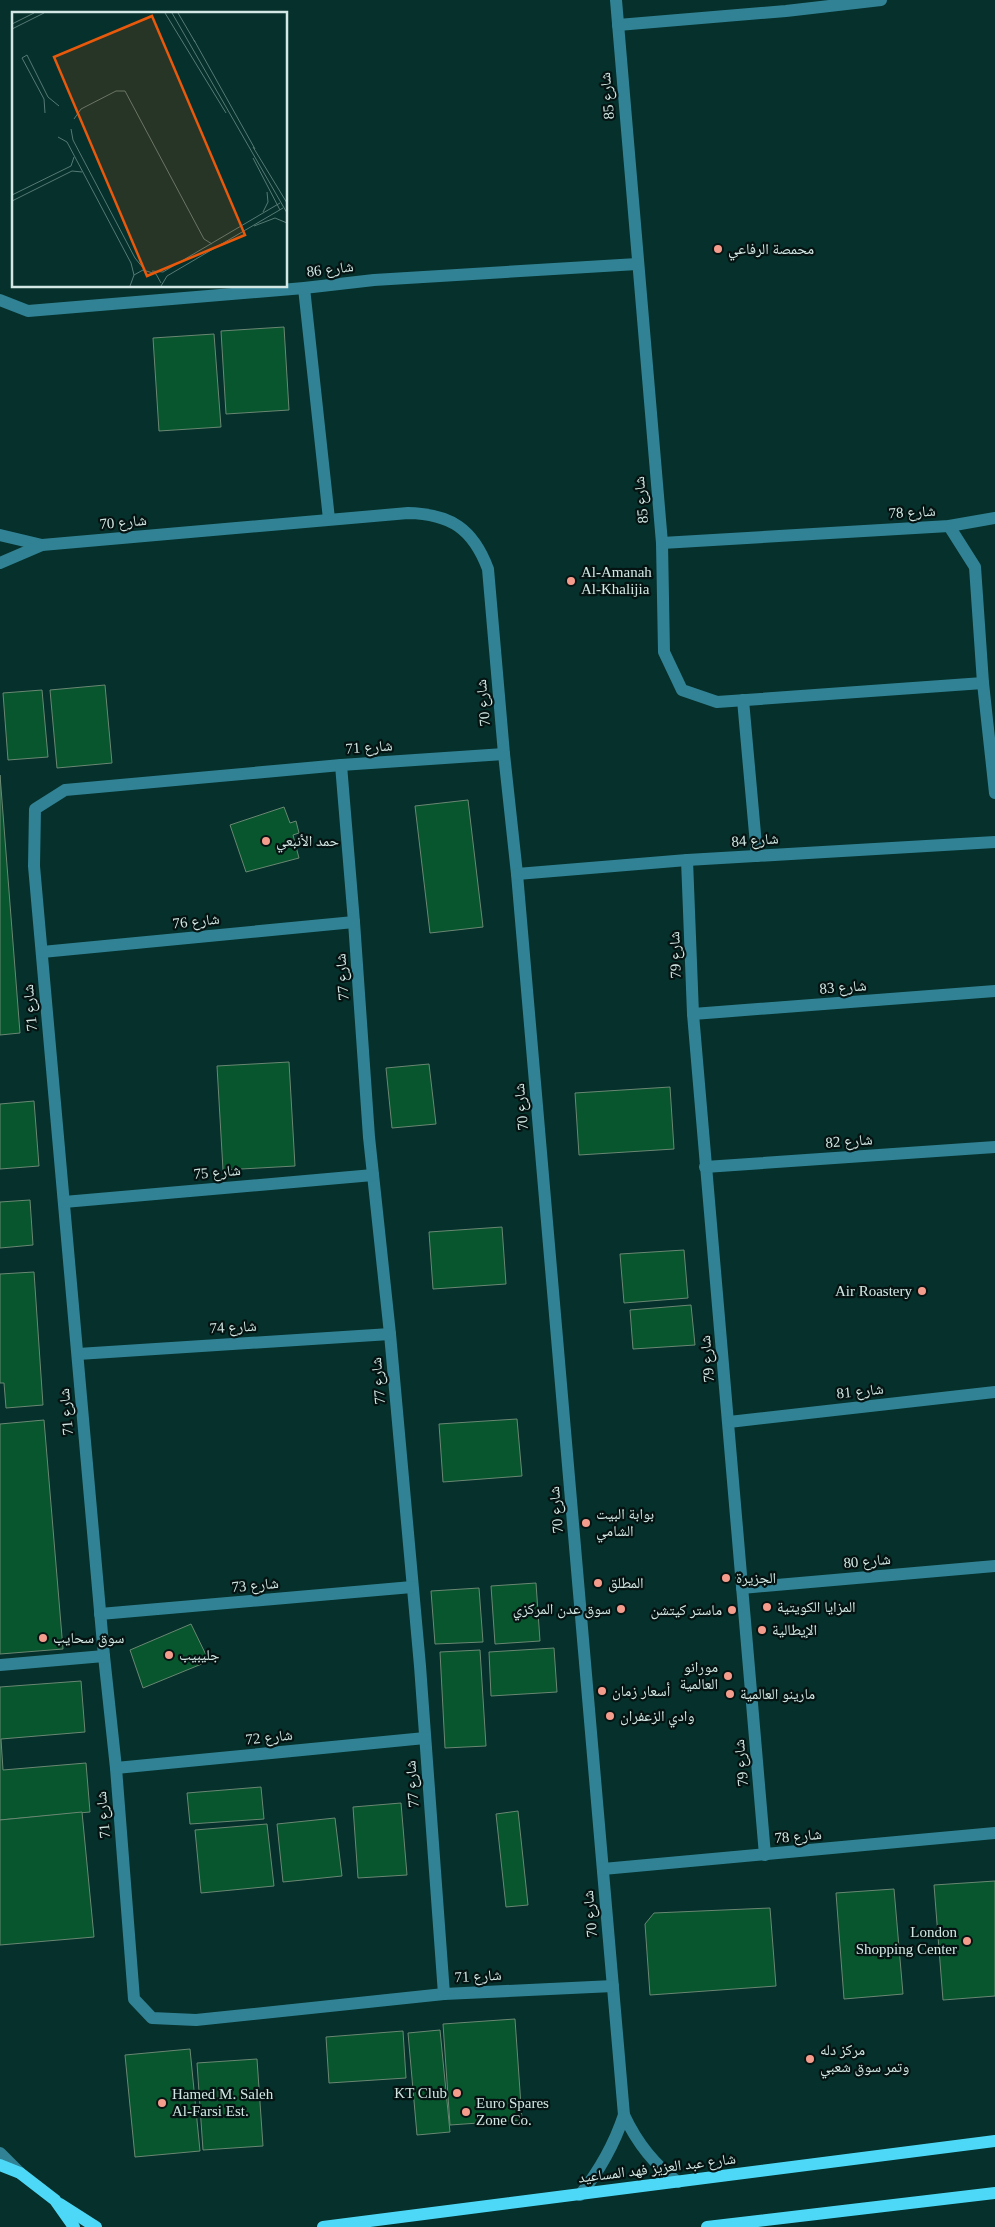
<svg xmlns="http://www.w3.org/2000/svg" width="995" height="2227" font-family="'Times New Roman','Noto Naskh Arabic',serif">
	<rect width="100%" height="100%" fill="#05302b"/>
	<g fill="#07562e" stroke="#6a8773">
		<path d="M284,327L289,410L226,414L221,331Z"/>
		<path d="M214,334L221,427L159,431L153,338Z"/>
		<path d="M105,685L112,763L57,768L50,690Z"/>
		<path d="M42,690L48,757L8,760L3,693Z"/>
		<path d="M0,775L20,1033L0,1035Z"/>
		<path d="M468,800L483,927L430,933L415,806Z"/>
		<path d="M284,807L290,823L296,821L299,833L293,835L299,858L246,872L230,825Z"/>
		<path d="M289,1062L295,1166L223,1170L217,1066Z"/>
		<path d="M429,1064L436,1124L392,1128L386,1068Z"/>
		<path d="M670,1087L674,1149L579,1155L575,1093Z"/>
		<path d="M34,1101L39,1166L0,1169V1104Z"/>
		<path d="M30,1200L33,1245L0,1248V1202Z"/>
		<path d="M502,1227L506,1284L433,1289L429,1232Z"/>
		<path d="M684,1250L688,1298L624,1303L620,1254Z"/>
		<path d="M34,1272L43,1405L6,1408L4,1383H0V1274Z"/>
		<path d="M691,1305L695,1345L633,1349L630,1310Z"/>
		<path d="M517,1419L522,1476L443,1482L439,1424Z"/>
		<path d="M44,1420L63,1649L0,1654V1424Z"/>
		<path d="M536,1583L540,1641L495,1644L491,1586Z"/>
		<path d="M479,1588L483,1642L435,1644L431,1591Z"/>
		<path d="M191,1624L209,1661L143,1688L130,1650Z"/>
		<path d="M554,1648L557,1692L491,1696L489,1652Z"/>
		<path d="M480,1650L486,1746L445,1748L440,1652Z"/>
		<path d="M81,1681L85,1732L1,1739L3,1770L86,1763L90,1812L0,1820V1687Z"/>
		<path d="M261,1787L264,1819L190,1824L187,1793Z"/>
		<path d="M401,1803L407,1875L358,1878L353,1807Z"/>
		<path d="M518,1811L528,1905L506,1907L496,1814Z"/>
		<path d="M82,1812L94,1937L0,1945V1820Z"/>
		<path d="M335,1818L342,1876L283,1882L277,1824Z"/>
		<path d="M267,1824L274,1886L201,1893L195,1830Z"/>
		<path d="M995,1881V1996L943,2000L934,1885Z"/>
		<path d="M894,1889L903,1994L844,1999L836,1893Z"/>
		<path d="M770,1908L776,1986L650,1995L645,1924L654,1913Z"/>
		<path d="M515,2019L522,2120L450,2125L443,2024Z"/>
		<path d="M440,2030L450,2132L417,2135L408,2033Z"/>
		<path d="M403,2031L406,2078L329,2083L326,2037Z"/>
		<path d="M190,2049L200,2151L135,2157L125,2055Z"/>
		<path d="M257,2059L263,2146L203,2150L197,2063Z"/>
	</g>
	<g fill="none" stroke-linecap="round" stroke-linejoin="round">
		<g stroke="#318294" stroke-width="12">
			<path d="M616,0L662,543L664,652L682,690L717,702L983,683"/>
			<path d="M618,25L786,11L881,0"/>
			<path d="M304,288L329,519"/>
			<path d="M0,300L28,311L304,288L374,280L637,264"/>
			<path d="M949,526L975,567L983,683L995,793"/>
			<path d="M0,535L42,545"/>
			<path d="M662,543L949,526L995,518"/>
			<path d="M0,563L42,545L408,513C451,514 473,529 488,569L504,754L517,874L624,2115C637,2143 653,2164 678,2182"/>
			<path d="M743,700L757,856"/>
			<path d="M504,754L341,765L65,790L35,809L34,866L104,1656L116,1768L134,1999L152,2018L196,2020L444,1994L613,1986"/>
			<path d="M341,765L354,922L369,1137L390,1334L420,1666L444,1994"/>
			<path d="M687,860L693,1014L765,1855"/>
			<path d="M517,874L687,860L995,842"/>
			<path d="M42,952L354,922"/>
			<path d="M693,1014L995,991"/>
			<path d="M705,1167L995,1147"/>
			<path d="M64,1202L373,1175"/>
			<path d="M78,1354L390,1334"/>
			<path d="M729,1422L995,1392"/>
			<path d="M742,1588L995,1566"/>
			<path d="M100,1614L412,1587"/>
			<path d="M0,1665L104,1656"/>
			<path d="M116,1768L425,1738"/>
			<path d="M603,1869L995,1833"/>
			<path d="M0,2153L20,2173"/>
			<path d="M580,2195C600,2170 614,2145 624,2115"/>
		</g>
		<g stroke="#4ed8f7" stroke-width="12">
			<path d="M0,2165L20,2173L55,2200L74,2227"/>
			<path d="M60,2204L96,2227"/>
			<path d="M323,2227L995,2141"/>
			<path d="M707,2227L995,2193"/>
		</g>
	</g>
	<g fill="#f59d8d" stroke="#051412" stroke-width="2">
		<circle cx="718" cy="249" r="5"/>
		<circle cx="571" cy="581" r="5"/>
		<circle cx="266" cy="841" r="5"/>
		<circle cx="922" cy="1291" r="5"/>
		<circle cx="586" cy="1523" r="5"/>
		<circle cx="726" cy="1578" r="5"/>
		<circle cx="598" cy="1583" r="5"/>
		<circle cx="767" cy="1607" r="5"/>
		<circle cx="621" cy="1609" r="5"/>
		<circle cx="732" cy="1610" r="5"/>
		<circle cx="762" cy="1630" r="5"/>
		<circle cx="43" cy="1638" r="5"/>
		<circle cx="169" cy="1655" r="5"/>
		<circle cx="728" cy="1676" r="5"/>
		<circle cx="602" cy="1691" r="5"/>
		<circle cx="730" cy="1694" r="5"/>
		<circle cx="610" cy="1716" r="5"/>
		<circle cx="967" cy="1941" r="5"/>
		<circle cx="810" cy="2059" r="5"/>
		<circle cx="457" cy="2093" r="5"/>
		<circle cx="162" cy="2103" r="5"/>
		<circle cx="466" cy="2112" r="5"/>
	</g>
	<g text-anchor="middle" stroke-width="4.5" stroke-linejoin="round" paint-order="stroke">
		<g font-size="15" fill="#d3e8e4" stroke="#051412">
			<text transform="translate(607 96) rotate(-95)" y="5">شارع 85</text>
			<text transform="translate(330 269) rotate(-7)" y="5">شارع 86</text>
			<text transform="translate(641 500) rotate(-95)" y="5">شارع 85</text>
			<text transform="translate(912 512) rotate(-3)" y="5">شارع 78</text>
			<text transform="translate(123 522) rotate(-5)" y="5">شارع 70</text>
			<text transform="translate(483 703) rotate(-95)" y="5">شارع 70</text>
			<text transform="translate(369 747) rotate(-4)" y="5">شارع 71</text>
			<text transform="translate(755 840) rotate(-4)" y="5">شارع 84</text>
			<text transform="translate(196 921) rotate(-6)" y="5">شارع 76</text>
			<text transform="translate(675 955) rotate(-92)" y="5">شارع 79</text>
			<text transform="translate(342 977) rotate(-94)" y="5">شارع 77</text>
			<text transform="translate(843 987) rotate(-4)" y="5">شارع 83</text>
			<text transform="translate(30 1008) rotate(-95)" y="5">شارع 71</text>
			<text transform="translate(521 1107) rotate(-95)" y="5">شارع 70</text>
			<text transform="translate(849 1141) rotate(-4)" y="5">شارع 82</text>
			<text transform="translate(217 1172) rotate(-5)" y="5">شارع 75</text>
			<text transform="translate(233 1327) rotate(-3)" y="5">شارع 74</text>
			<text transform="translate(707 1359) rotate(-95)" y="5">شارع 79</text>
			<text transform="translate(378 1381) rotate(-95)" y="5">شارع 77</text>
			<text transform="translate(860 1391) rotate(-6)" y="5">شارع 81</text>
			<text transform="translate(66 1412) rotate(-95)" y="5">شارع 71</text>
			<text transform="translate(556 1510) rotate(-95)" y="5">شارع 70</text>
			<text transform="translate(867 1561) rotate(-5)" y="5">شارع 80</text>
			<text transform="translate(255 1585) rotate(-5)" y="5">شارع 73</text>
			<text transform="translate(269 1737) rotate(-6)" y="5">شارع 72</text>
			<text transform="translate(741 1763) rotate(-95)" y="5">شارع 79</text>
			<text transform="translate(412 1784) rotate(-94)" y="5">شارع 77</text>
			<text transform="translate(103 1815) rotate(-95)" y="5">شارع 71</text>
			<text transform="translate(798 1836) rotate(-5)" y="5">شارع 78</text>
			<text transform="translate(590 1914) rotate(-95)" y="5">شارع 70</text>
			<text transform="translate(478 1976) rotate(-3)" y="5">شارع 71</text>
			<text transform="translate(657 2168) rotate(-7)" y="5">شارع عبد العزيز فهد المساعيد</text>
		</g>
		<g font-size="15" fill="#d3e8e4" stroke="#051412" text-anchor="start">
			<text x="728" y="254">محمصة الرفاعي</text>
			<text x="581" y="577">Al-Amanah<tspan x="581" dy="17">Al-Khalijia</tspan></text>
			<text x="276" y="846">حمد الأنبعي</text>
			<text x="912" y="1296" text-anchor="end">Air Roastery</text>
			<text x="596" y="1519">بوابة البيت<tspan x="596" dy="17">الشامي</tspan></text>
			<text x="736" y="1583">الجزيرة</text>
			<text x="608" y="1588">المطلق</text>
			<text x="777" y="1612">المزايا الكويتية</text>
			<text x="611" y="1614" text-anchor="end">سوق عدن المركزي</text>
			<text x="722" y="1615" text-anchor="end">ماستر كيتشن</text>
			<text x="772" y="1635">الإيطالية</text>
			<text x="53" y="1643">سوق سحايب</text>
			<text x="179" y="1660">جليبيب</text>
			<text x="718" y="1672" text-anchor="end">مورانو<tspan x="718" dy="17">العالمية</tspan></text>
			<text x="612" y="1696">أسعار زمان</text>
			<text x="740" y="1699">مارينو العالمية</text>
			<text x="620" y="1721">وادي الزعفران</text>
			<text x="957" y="1937" text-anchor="end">London<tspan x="957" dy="17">Shopping Center</tspan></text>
			<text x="820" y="2055">مركز دله<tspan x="820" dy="17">وتمر سوق شعبي</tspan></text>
			<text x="447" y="2098" text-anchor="end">KT Club</text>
			<text x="172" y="2099">Hamed M. Saleh<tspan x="172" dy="17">Al-Farsi Est.</tspan></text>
			<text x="476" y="2108">Euro Spares<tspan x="476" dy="17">Zone Co.</tspan></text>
		</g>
	</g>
	<g transform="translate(12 12)">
		<rect width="275" height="275" fill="#05302b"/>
		<path fill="none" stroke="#577a75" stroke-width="1" d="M153,1L214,101M160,1L275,201M166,1L183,30M0,12L22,1M0,17L32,1M182,28L243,137M33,101L32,87L10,46L15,43L36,85L47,94M62,107L69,97L104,79H113L192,227L200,232M59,117L61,128L123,246L132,257M46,125L55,130L119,251L122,263M241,135L275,191M241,146L268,198M0,183L59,154L62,145M0,189L60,159L70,160M251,200L256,190L255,180M242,214L263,206L275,211M140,259L151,260L268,191M118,274L122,263L131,258L144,262L149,271M149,274L155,264L271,196"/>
		<path fill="#e8590c" fill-opacity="0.15" stroke="#e8590c" stroke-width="2.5" d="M140,4L233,223L135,264L42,45Z"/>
		<rect width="275" height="275" fill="none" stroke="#d3e8e4" stroke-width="2.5"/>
	</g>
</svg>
